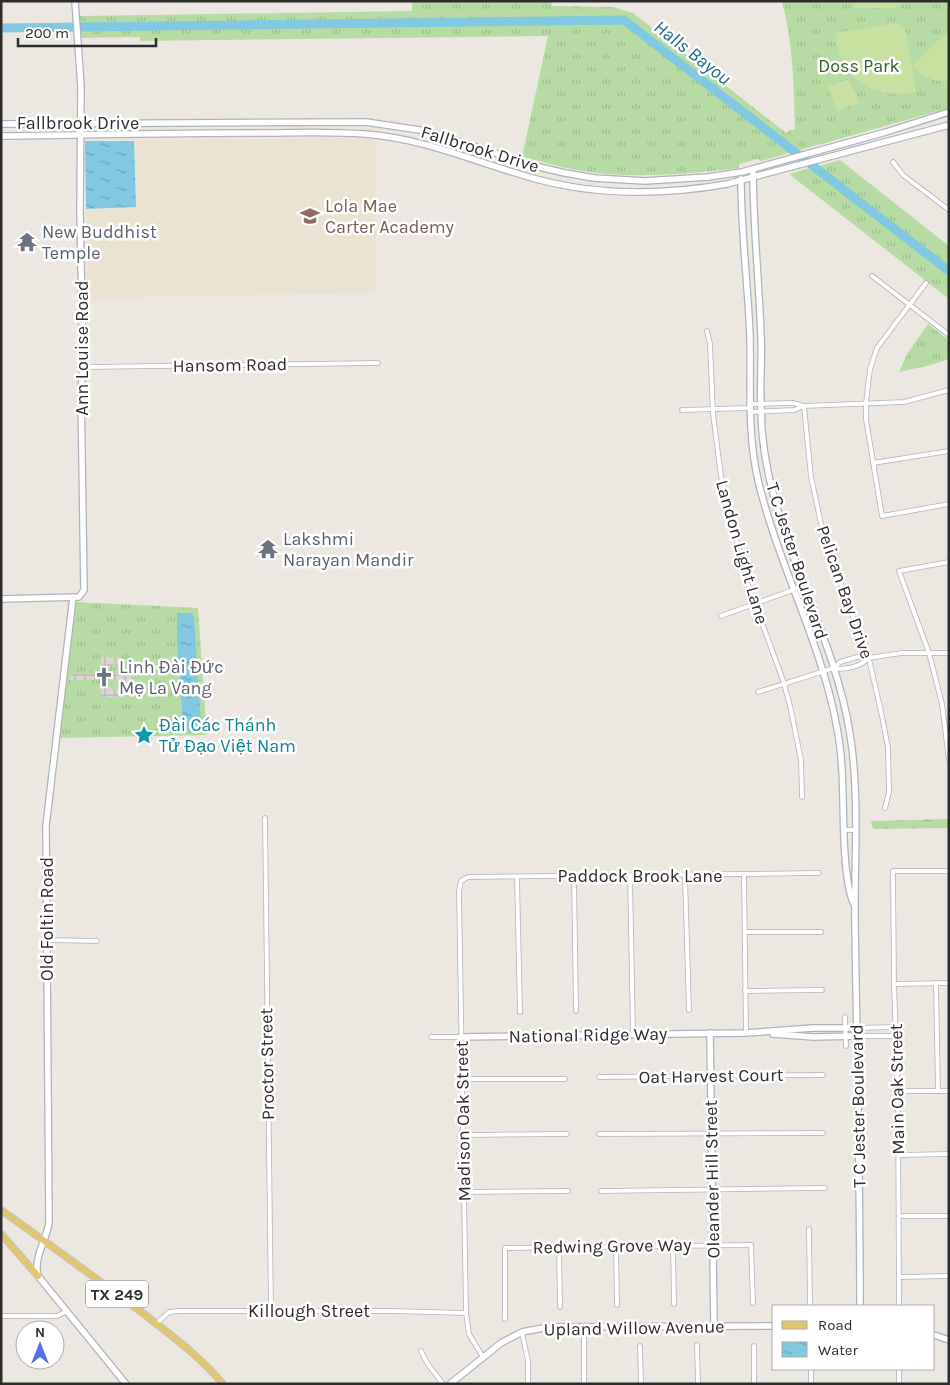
<svg xmlns="http://www.w3.org/2000/svg" width="950" height="1385" font-family="Karla,sans-serif">
	<defs>
		<pattern id="grass-tufts" width="24" height="20" patternUnits="userSpaceOnUse" patternTransform="scale(1.25)"><rect width="24" height="20" fill="#b7dca3"/><path d="M3 7l-1-3M5 7V3M7 7l1-3M15 17l-1-3M17 17v-4M19 17l1-3" fill="none" stroke="#9ebd8c"/></pattern>
		<pattern id="forest-firs" width="22" height="20" patternUnits="userSpaceOnUse" patternTransform="scale(1.25)"><rect width="22" height="20" fill="#b7dca3"/><path d="M5 1l3.5 6h-7zM16 11l3.5 6h-7z" fill="#9ebd8c"/></pattern>
		<pattern id="plaza-grid" width="8" height="8" patternUnits="userSpaceOnUse" patternTransform="scale(1.25)"><rect width="8" height="8" fill="#d9d6d2"/><path d="M0 4h8M4 0v8" fill="none" stroke="#bab8b4"/></pattern>
		<pattern id="water-ripples" width="26" height="14" patternUnits="userSpaceOnUse" patternTransform="scale(1.25)"><rect width="26" height="14" fill="#80c9e1"/><path d="M2 4q2-2 4 0t4 0M15 11q2-2 4 0t4 0" fill="none" stroke="#69a3b7"/></pattern>
	</defs>
	<rect width="100%" height="100%" fill="#ece7e0"/>
	<path fill="#ebe3d2" d="M334,138L375,139L376,293L145,297L144,299L87,300L86,209L136,207L134,141Z"/>
	<g fill="url(#grass-tufts)">
		<path d="M412,1H551L552,6L613,7L633,13L786,133L790,130H795C794,85 793,44 782,1H949V108L761,161L758,159L739,164V168C687,174 634,179 582,171C562,168 542,161 522,157L548,36L140,41V37L81,38L80,16L412,11Z"/>
		<path d="M840,160L949,246V299L789,174Z"/>
		<path d="M928,324L949,340V359L931,365L899,372L907,354Z"/>
		<path d="M76,602L198,608L207,735L60,738Z"/>
	</g>
	<path fill="url(#forest-firs)" d="M949,819V828L873,829L871,821Z"/>
	<g fill="#c7e2a0">
		<path d="M853,1H901V4L895,8H854Z"/>
		<path d="M898,23L905,28L916,92C871,100 841,79 835,33Z"/>
		<path d="M943,35H949V81C934,83 923,76 913,66Z"/>
		<path d="M849,79L859,103L837,111L828,87Z"/>
	</g>
	<path fill="url(#plaza-grid)" fill-rule="evenodd" d="M101,657H117L124,668L122,671L123,672L125,669L131,667V687L126,686L123,682H122L124,686L118,697H101V680H70L71,674H101ZM114,662L121,671L120,674H108L109,668ZM120,680L121,682L115,692L109,686L108,680Z"/>
	<g fill="url(#water-ripples)">
		<path d="M85,141H134L136,207L86,209Z"/>
		<path d="M177,613H192L194,617L201,725V730L197,732L184,730L183,725L177,643Z"/>
	</g>
	<g fill="none" stroke-linecap="round" stroke-linejoin="round">
		<path stroke="#80c9e1" stroke-width="9" d="M1,28L624,20L949,271"/>
		<defs>
			<g id="street">
				<path d="M893,162L903,175L949,210"/>
				<path d="M872,276L949,335"/>
				<path d="M926,283L877,348L870,369L866,403V419L882,516L949,504"/>
				<path d="M707,331L710,344L713,414L721,476L746,579L784,683L791,710L801,760L802,797"/>
				<path d="M83,367L378,363"/>
				<path d="M749,404L793,403L804,406L904,402L949,390"/>
				<path d="M804,406L811,477L822,528L848,605L866,646L882,716L888,748L889,792L885,808"/>
				<path d="M682,410L749,408"/>
				<path d="M750,412L794,410L804,406"/>
				<path d="M873,463L949,451"/>
				<path d="M949,562L899,571L929,653L942,704L949,760"/>
				<path d="M721,616L804,586"/>
				<path d="M834,668L840,662L861,656L868,658L902,653H949"/>
				<path d="M758,692L834,668C845,670 861,667 868,658"/>
				<path d="M265,818L271,1310"/>
				<path d="M843,830H855"/>
				<path d="M744,875L746,1033"/>
				<path d="M574,876L576,1011"/>
				<path d="M630,876L633,1034"/>
				<path d="M685,876L689,1010"/>
				<path d="M517,877L520,1012"/>
				<path d="M745,932H821"/>
				<path d="M47,940L97,941"/>
				<path d="M936,983L938,1091"/>
				<path d="M894,984L949,983"/>
				<path d="M745,991L822,990"/>
				<path d="M845,1017L846,1046"/>
				<path d="M857,1028L896,1027"/>
				<path d="M857,1036H896"/>
				<path d="M431,1037H461"/>
				<path d="M599,1077L823,1075"/>
				<path d="M462,1079H565"/>
				<path d="M898,1091H949"/>
				<path d="M599,1134L823,1133"/>
				<path d="M463,1135L567,1134"/>
				<path d="M899,1155L949,1154"/>
				<path d="M601,1191L825,1188"/>
				<path d="M464,1192L568,1191"/>
				<path d="M899,1216H949"/>
				<path d="M809,1229L810,1306"/>
				<path d="M673,1245L674,1304"/>
				<path d="M616,1246L617,1305"/>
				<path d="M559,1247L560,1307"/>
				<path d="M900,1277L949,1276"/>
				<path d="M899,1306L898,1098L894,984L893,871H949"/>
				<path d="M1,1316H57L67,1311"/>
				<path d="M505,1319V1248L751,1245L753,1303"/>
				<path d="M156,1324L169,1312L178,1311H392L466,1313"/>
				<path d="M584,1326V1384"/>
				<path d="M522,1332L528,1361V1384"/>
				<path d="M697,1345L698,1384"/>
				<path d="M640,1346L641,1384"/>
				<path d="M754,1346V1384"/>
				<path d="M421,1351L427,1363L443,1384"/>
				<path d="M483,1357L469,1334L466,1313L459,891L461,881L468,877L819,873"/>
				<path d="M811,1369V1384"/>
				<path d="M899,1369V1384"/>
			</g>
			<g id="secondary">
				<path d="M1,124L366,122L426,131L539,167L565,173L594,178L645,181L708,177L742,172L886,132L949,112"/>
				<path d="M1,136C86,135 170,133 255,133C291,133 328,131 365,134C428,139 477,163 536,179C599,196 664,195 727,184L949,125"/>
				<path d="M753,169C753,225 759,280 761,336C762,359 760,382 761,406C761,436 766,468 774,497C795,577 837,651 850,734C860,797 854,861 855,924C857,1052 860,1179 860,1306"/>
				<path d="M741,179C741,232 748,284 750,337C751,386 747,432 758,480C778,565 822,643 837,728C846,774 841,822 846,868C848,881 848,893 854,904"/>
				<path d="M73,597L46,826L49,1222C47,1240 33,1257 38,1276L126,1384"/>
				<path d="M1,599L79,597L84,590L81,390L83,367L80,212L81,87L75,1"/>
				<path d="M710,1033L714,1325"/>
				<path d="M773,1034L814,1037L857,1036"/>
				<path d="M461,1037L746,1033L813,1028H857"/>
				<path d="M934,1335L949,1340"/>
				<path d="M450,1384L501,1343L522,1332L548,1327L774,1326"/>
			</g>
			<g id="primary">
				<path d="M1,1210C48,1243 94,1277 140,1311C169,1334 199,1355 223,1384"/>
				<path d="M1,1234L38,1276"/>
			</g>
		</defs>
		<use href="#street" stroke="#b0b2ba" stroke-width="5.5"/>
		<use href="#secondary" stroke="#b0b2ba" stroke-width="8"/>
		<use href="#primary" stroke="#c4c4c4" stroke-width="8"/>
		<use href="#street" stroke="#fff" stroke-width="4"/>
		<use href="#secondary" stroke="#fff" stroke-width="5.5"/>
		<use href="#primary" stroke="#e1c570" stroke-width="6"/>
	</g>
	<defs>
		<symbol id="school-bare" viewBox="-9 -9 18 18"><path d="M0-5L7-2L0 1L-7-2ZM-4 1L0 2.5L4 1V4Q0 6-4 4Z" fill="#8d6e63" stroke="#fff" stroke-width="2.5" paint-order="stroke"/></symbol>
		<symbol id="temple-bare" viewBox="-9 -9 18 18"><path d="M0-6L5-2H3V0L6.5 2.5H4V6H1.5V3h-3V6H-4V2.5H-6.5L-3 0V-2H-5Z" fill="#6b7280" stroke="#fff" stroke-width="2.5" paint-order="stroke"/></symbol>
		<symbol id="church-bare" viewBox="-9 -9 18 18"><path d="M-1.2-6h2.4v3.5h3.3v2.4h-3.3V6h-2.4V-.1h-3.3v-2.4h3.3Z" fill="#6b7280" stroke="#fff" stroke-width="2.5" paint-order="stroke"/></symbol>
		<symbol id="sight-bare" viewBox="-9 -9 18 18"><path d="M0-6L1.8-2.2L6-1.7L2.9 1.2L3.7 5.4L0 3.3L-3.7 5.4L-2.9 1.2L-6-1.7L-1.8-2.2Z" fill="#0f9aa8" stroke="#fff" stroke-width="2.5" paint-order="stroke"/></symbol>
	</defs>
	<g fill-rule="evenodd">
		<use href="#school-bare" x="296" y="202" width="28" height="28"/>
		<use href="#temple-bare" x="13" y="228" width="28" height="28"/>
		<use href="#temple-bare" x="254" y="535" width="28" height="28"/>
		<use href="#church-bare" x="90" y="663" width="28" height="28"/>
		<use href="#sight-bare" x="130" y="721" width="28" height="28"/>
	</g>
	<g text-anchor="middle" stroke-width="5" stroke-linejoin="round" paint-order="stroke">
		<rect fill="#fff" stroke="#6b6b6b" stroke-width="1" x="86" y="1280.5" width="62" height="27" rx="4"/>
		<g font-size="16" font-weight="bold" fill="#2c2c2c">
			<text x="117" y="1300">TX 249</text>
		</g>
		<g font-size="18" fill="#316124" stroke="#fff">
			<text x="859" y="72">Doss Park</text>
		</g>
		<g font-size="18" fill="#2c2c2c" stroke="#fff">
			<text x="78" y="129">Fallbrook Drive</text>
			<text transform="translate(480 149) rotate(17)" y="6">Fallbrook Drive</text>
			<text transform="translate(82 348) rotate(-90)" y="6">Ann Louise Road</text>
			<text transform="translate(230 365) rotate(-1)" y="6">Hansom Road</text>
			<text transform="translate(742 552) rotate(74)" y="6">Landon Light Lane</text>
			<text transform="translate(797 561) rotate(72)" y="6">T C Jester Boulevard</text>
			<text transform="translate(845 592) rotate(71)" y="6">Pelican Bay Drive</text>
			<text x="640" y="882">Paddock Brook Lane</text>
			<text transform="translate(47 919) rotate(-90)" y="6">Old Foltin Road</text>
			<text transform="translate(588 1035) rotate(-1)" y="6">National Ridge Way</text>
			<text transform="translate(267 1064) rotate(-91)" y="6">Proctor Street</text>
			<text transform="translate(711 1076) rotate(-1)" y="6">Oat Harvest Court</text>
			<text transform="translate(897 1089) rotate(-91)" y="6">Main Oak Street</text>
			<text transform="translate(858 1106) rotate(-91)" y="6">T C Jester Boulevard</text>
			<text transform="translate(463 1121) rotate(-91)" y="6">Madison Oak Street</text>
			<text transform="translate(712 1179) rotate(-91)" y="6">Oleander Hill Street</text>
			<text transform="translate(612 1246) rotate(-1)" y="6">Redwing Grove Way</text>
			<text x="309" y="1317">Killough Street</text>
			<text transform="translate(634 1328) rotate(-1)" y="6">Upland Willow Avenue</text>
		</g>
		<g font-size="18" fill="#785e54" stroke="#fff" text-anchor="start">
			<text x="325" y="212">Lola Mae<tspan x="325" dy="21">Carter Academy</tspan></text>
		</g>
		<g font-size="18" fill="#5b616d" stroke="#fff" text-anchor="start">
			<text x="42" y="238">New Buddhist<tspan x="42" dy="21">Temple</tspan></text>
			<text x="283" y="545">Lakshmi<tspan x="283" dy="21">Narayan Mandir</tspan></text>
			<text x="119" y="673">Linh Đài Đức<tspan x="119" dy="21">Mẹ La Vang</tspan></text>
		</g>
		<g font-size="18" fill="#0d838f" stroke="#fff" text-anchor="start">
			<text x="159" y="731">Đài Các Thánh<tspan x="159" dy="21">Tử Đạo Việt Nam</tspan></text>
		</g>
		<g font-size="19" font-style="italic" fill="#1e698e" stroke="#fff">
			<text transform="translate(693 52) rotate(38)" y="7">Halls Bayou</text>
		</g>
	</g>
	<rect width="950" height="1385" fill="none" stroke="#2c2c2c" stroke-width="5"/>
	<rect x="772" y="1305" width="162" height="65" fill="#ffffff" stroke="#ababab"/>
	<rect x="782" y="1321" width="25" height="8" fill="#e1c570" stroke="#ababab"/>
	<text x="818" y="1330" font-size="15" fill="#2c2c2c">Road</text>
	<rect x="782" y="1342" width="25" height="15" fill="url(#water-ripples)" stroke="#ababab"/>
	<text x="818" y="1355" font-size="15" fill="#2c2c2c">Water</text>
	<g transform="translate(40 1345)"><circle r="24" fill="#ffffff" stroke="#ababab"/>
	<path d="M0-4L9 19L0 12L-9 19Z" fill="#5471e5"/>
	<text y="-8" font-size="14" font-weight="bold" text-anchor="middle" fill="#2c2c2c">N</text>
	</g>
	<path d="M18 38v8h138v-8" fill="none" stroke="#2c2c2c" stroke-width="2.5"/>
	<text x="25" y="38" font-size="15" fill="#2c2c2c" stroke="#ffffff" stroke-width="4" paint-order="stroke">200 m</text>
</svg>
